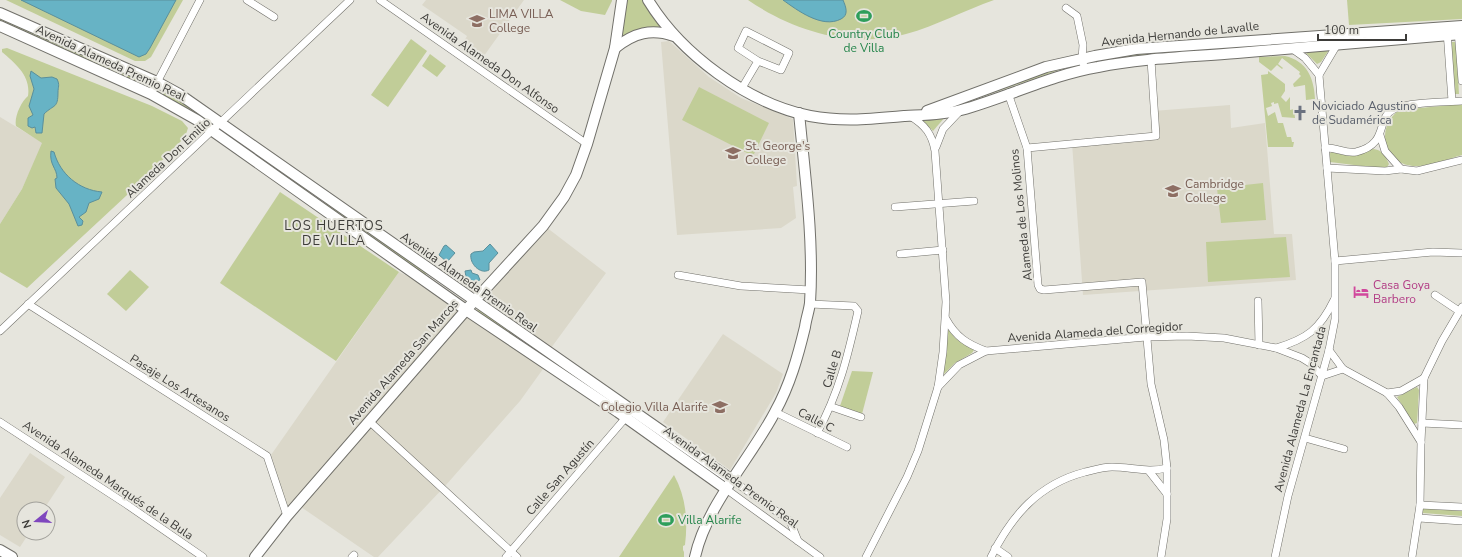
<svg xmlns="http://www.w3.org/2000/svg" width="1462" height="557" font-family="'Nunito Sans',sans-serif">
	<rect width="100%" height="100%" fill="#e6e5dd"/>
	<g fill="#dbd8ca">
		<path d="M426,0H524L481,60L461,47L467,36L422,5Z"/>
		<path d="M669,41L709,77L741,98L793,119L797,186L793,187L796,218L781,228L677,235L661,42Z"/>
		<path d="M1230,105L1231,128L1265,123L1274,234H1292L1296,280L1083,295L1072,143L1155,136L1153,111Z"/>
		<path d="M0,117L43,143L22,189L0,224Z"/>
		<path d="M546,227L606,273L540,363L543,369L520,401L446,485L378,557H374L301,507L287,506L271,455L399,272L416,280L469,318Z"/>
		<path d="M723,334L783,374L776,393L730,470L663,422Z"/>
		<path d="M30,453L65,477L44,509H24V533H29L20,547L0,535V498Z"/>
	</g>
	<g fill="#c1cd98">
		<path d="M6,0H183L151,57L145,61H135Z"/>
		<path d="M560,0H612V1L605,15L581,11Z"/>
		<path d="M625,0H643L656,20L662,26V29C647,26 634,32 621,39Z"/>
		<path d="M748,0H994C965,10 936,26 906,34C852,49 793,31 748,0Z"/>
		<path d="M1347,0H1462V19L1349,25Z"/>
		<path d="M0,17L145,81L143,86L0,22Z"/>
		<path d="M411,39L427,51L388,107L371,95Z"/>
		<path d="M1284,40V45L1126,58L1094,62L1059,70L959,105L945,107L1051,68L1131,52Z"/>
		<path d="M1451,42H1456L1459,94H1454Z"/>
		<path d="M7,48L152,106L182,121L188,128L185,137L141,182L27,288L0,272V224L22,189L42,143L16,126C14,117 21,102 28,96C31,76 16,64 2,52V49Z"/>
		<path d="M1329,50L1321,62L1317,64L1305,52Z"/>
		<path d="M430,54L446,66L437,77L422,66Z"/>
		<path d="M1285,56C1307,61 1314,78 1315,99L1306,100L1305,85L1294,87L1293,84L1301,76L1299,74L1300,72L1282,58L1278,64L1283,68L1282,69L1277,65L1271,71L1259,62V57Z"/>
		<path d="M1268,71L1285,84V91L1281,97L1286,102L1290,97V110L1294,109L1295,118L1282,117L1278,103L1274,104V102L1271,103L1272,106L1266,108L1268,116L1275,112L1278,123H1283L1287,137H1291L1292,142H1294L1293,147H1268L1261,75L1268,74Z"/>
		<path d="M699,87L769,123L753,156L682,120Z"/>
		<path d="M163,89L207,117L204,121L160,94Z"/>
		<path d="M1462,104V155C1448,159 1431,166 1417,166C1386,167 1373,130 1399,110Z"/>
		<path d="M946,116L933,131L919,117Z"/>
		<path d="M224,129L311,190L308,194L221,133Z"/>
		<path d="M1371,149C1382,149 1385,155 1389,164L1387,167L1378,168L1330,162L1329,154L1333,151L1343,155Z"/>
		<path d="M1263,183L1266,220L1221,223L1217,188Z"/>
		<path d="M280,192L399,272L336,361L220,283Z"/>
		<path d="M325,201L428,272L425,276L322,205Z"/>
		<path d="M1286,237L1290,277L1208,282L1206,242Z"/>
		<path d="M130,270L149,287L126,311L107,294Z"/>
		<path d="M479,308L518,335L516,338L477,311Z"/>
		<path d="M948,329L955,338L974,350L972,353L955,363L942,376Z"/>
		<path d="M852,371L873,372L862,414L840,406Z"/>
		<path d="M1417,387L1419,390L1417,423L1414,424L1397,397Z"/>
		<path d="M674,475C686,497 688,520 685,545L683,546V550L684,552V557H619Z"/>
		<path d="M1423,508L1462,511V516L1423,513Z"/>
	</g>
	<g fill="#67b3c5" stroke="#5a8f9b">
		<path d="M21,0H176L150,48L146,54L139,57Z"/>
		<path d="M783,0H843C846,7 849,15 841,19C822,29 797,10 783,0Z"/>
		<path d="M31,71L41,78L52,77L57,79C60,85 58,87 58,92C58,109 54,104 44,114L42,133H36L35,127L32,128L28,126V118L33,115L29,106L34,89L30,76Z"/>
		<path d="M51,151L54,152C60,174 79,190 102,192L99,199L89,203L86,212L79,217L83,221L82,225L78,226L69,204L56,188L55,179L57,178C57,168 49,165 51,151Z"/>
		<path d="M490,244L498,253L489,263V270C480,275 469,263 471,254L474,252L483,251Z"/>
		<path d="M446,245L455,253L447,262L439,255L444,246Z"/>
		<path d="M471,270L472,273L478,275L480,280L467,283L465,271Z"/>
	</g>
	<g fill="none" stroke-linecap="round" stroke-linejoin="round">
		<defs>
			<g id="street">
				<path d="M247,0L274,17"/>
				<path d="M380,0L587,144"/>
				<path d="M1066,8L1077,16L1083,45L1082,59L1085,70"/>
				<path d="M1458,30L1462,81"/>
				<path d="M1447,31L1452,101"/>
				<path d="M1319,75L1338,43"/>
				<path d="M742,88L758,61L738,48L746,31L789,53L781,70L758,61"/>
				<path d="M1008,93L1027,148L1038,285L1040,289L1044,290L1142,282L1151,384L1164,440L1167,468V519L1161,557"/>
				<path d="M151,94L200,0"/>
				<path d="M1380,135L1385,151L1401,169L1417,171L1462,160"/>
				<path d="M936,147L943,129L959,112"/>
				<path d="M1027,148L1156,136L1151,60"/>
				<path d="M1325,148C1336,147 1345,154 1356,152C1390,144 1375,118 1394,109C1408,102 1445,102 1462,101"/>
				<path d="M1327,168L1385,171L1401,169"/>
				<path d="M895,207L974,201"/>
				<path d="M900,254L943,250"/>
				<path d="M1335,261L1433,252L1462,253"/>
				<path d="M678,275L741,286L810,290"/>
				<path d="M1435,295L1459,311"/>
				<path d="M1258,301L1259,345"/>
				<path d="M28,304L267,456L287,516"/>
				<path d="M810,304L854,306L858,311C848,355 839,393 817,433"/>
				<path d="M946,319C956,337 967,344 986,351"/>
				<path d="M0,331L350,0"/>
				<path d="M1276,348C1307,339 1320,329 1334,300"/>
				<path d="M1329,350L1343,369L1387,393L1399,407L1421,442"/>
				<path d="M938,387L959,365L986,351L1146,337L1187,336L1224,338L1276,348L1302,358L1310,363L1322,376L1343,369"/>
				<path d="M1387,393L1401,391L1424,378"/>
				<path d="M832,407L861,417"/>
				<path d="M775,412L847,447"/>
				<path d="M369,421L517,557"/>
				<path d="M0,422L126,504L203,557"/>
				<path d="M1422,423L1462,425"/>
				<path d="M1305,438L1344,449"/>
				<path d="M1149,471L1167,494"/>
				<path d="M732,480L790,521L798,541"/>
				<path d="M726,489L820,557"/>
				<path d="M1420,505L1462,507"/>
				<path d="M1419,518L1462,521"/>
				<path d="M995,548L1008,557"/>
				<path d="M352,557L354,555"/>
				<path d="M506,557L628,415"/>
				<path d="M866,557L907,477L918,451L938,387L943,352L946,302L935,151C932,134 925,125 910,116"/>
				<path d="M991,557C1012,515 1039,484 1085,472C1094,470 1103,467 1112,467C1131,467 1148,473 1167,468"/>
				<path d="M1275,557L1288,496L1329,350L1335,319V261L1319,75L1305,58L1291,48"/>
				<path d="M1412,557L1420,505L1421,442L1424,378L1442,341L1462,307"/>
			</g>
			<g id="secondary">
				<path d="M648,0C681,54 747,103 810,116C842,122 873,119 905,116C924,115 943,115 961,110C1008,97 1051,75 1098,67C1143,58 1191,57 1237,53C1312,47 1387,41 1462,34"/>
				<path d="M0,13L157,82L179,94L732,480"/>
				<path d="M0,26L151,94L197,120L466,310L618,412L726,489"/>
				<path d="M615,48C634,33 651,28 674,36"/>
				<path d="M927,111L1046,67L1095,56L1136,49L1462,26"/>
				<path d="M0,550L12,557"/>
				<path d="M255,557L287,516L466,310L543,226L564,197L576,175L587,144L615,48L622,0"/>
				<path d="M695,557C706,506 751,458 775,412C790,385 798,356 805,327C806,319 809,311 810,303C814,240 805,176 799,113"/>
			</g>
		</defs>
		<use href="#street" stroke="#71706a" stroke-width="8"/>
		<use href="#secondary" stroke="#71706a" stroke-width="12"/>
		<use href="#street" stroke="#fff" stroke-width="7"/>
		<use href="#secondary" stroke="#fff" stroke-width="10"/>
	</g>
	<defs>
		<symbol id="stadium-bare" viewBox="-9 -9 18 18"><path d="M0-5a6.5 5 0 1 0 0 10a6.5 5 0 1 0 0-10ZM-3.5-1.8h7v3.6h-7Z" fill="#2e9e5b" stroke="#e6e5dd" stroke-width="2.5" paint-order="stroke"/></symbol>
		<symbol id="school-bare" viewBox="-9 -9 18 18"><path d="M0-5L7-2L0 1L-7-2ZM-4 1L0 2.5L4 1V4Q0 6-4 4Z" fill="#8d6e63" stroke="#e6e5dd" stroke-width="2.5" paint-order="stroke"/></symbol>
		<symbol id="church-bare" viewBox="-9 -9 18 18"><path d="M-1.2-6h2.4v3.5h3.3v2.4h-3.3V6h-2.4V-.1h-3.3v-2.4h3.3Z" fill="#6b7280" stroke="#e6e5dd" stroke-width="2.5" paint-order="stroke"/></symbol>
		<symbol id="hotel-bare" viewBox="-9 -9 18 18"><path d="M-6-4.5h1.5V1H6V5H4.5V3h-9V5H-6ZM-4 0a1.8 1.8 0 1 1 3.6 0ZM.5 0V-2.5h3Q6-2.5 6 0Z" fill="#d1479c" stroke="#e6e5dd" stroke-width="2.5" paint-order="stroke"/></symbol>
	</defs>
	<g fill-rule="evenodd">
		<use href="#stadium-bare" x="853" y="5" width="22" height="22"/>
		<use href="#school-bare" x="466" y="10" width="22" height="22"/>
		<use href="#church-bare" x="1289" y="102" width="22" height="22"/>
		<use href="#school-bare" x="722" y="142" width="22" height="22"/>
		<use href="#school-bare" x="1162" y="180" width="22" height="22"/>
		<use href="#hotel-bare" x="1350" y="281" width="22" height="22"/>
		<use href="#school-bare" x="709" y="396" width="22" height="22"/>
		<use href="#stadium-bare" x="655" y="509" width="22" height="22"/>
	</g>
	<g text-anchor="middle" stroke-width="4" stroke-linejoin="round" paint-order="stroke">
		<g font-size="12" fill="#785e54" stroke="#e6e5dd" text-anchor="start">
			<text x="489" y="18">LIMA VILLA<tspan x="489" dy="14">College</tspan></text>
			<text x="745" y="150">St. George's<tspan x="745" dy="14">College</tspan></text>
			<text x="1185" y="188">Cambridge<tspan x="1185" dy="14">College</tspan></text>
			<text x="708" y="411" text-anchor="end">Colegio Villa Alarife</text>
		</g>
		<g font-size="12" fill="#27864d" stroke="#e6e5dd">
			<text x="864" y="38">Country Club<tspan x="864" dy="14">de Villa</tspan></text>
			<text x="678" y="524" text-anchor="start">Villa Alarife</text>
		</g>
		<g font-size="12" fill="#3d3c39" stroke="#e6e5dd">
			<text transform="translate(1180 34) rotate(-6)" y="4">Avenida Hernando de Lavalle</text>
			<text transform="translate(111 63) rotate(25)" y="4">Avenida Alameda Premio Real</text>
			<text transform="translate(490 63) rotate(35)" y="4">Avenida Alameda Don Alfonso</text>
			<text transform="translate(168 158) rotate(-43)" y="4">Alameda Don Emilio</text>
			<text transform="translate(1021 215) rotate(-96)" y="4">Alameda de Los Molinos</text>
			<text transform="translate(469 282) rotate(35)" y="4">Avenida Alameda Premio Real</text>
			<text transform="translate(1095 332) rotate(-4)" y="4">Avenida Alameda del Corregidor</text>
			<text transform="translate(403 362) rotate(-49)" y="4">Avenida Alameda San Marcos</text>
			<text transform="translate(832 369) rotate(-73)" y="4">Calle B</text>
			<text transform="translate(180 388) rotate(32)" y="4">Pasaje Los Artesanos</text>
			<text transform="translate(1300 409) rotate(-75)" y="4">Avenida Alameda La Encantada</text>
			<text transform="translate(816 420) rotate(27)" y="4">Calle C</text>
			<text transform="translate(560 477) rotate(-49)" y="4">Calle San Agustín</text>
			<text transform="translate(731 477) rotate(36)" y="4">Avenida Alameda Premio Real</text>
			<text transform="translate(108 480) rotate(34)" y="4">Avenida Alameda Marqués de la Bula</text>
		</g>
		<g font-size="12" fill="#5b616d" stroke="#e6e5dd" text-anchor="start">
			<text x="1312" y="110">Noviciado Agustino<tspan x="1312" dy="14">de Sudamérica</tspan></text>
		</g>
		<g font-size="12" fill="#b23c85" stroke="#e6e5dd" text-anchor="start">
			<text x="1373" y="289">Casa Goya<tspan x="1373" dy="14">Barbero</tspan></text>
		</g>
		<g font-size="13" letter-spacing="1" fill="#3d3c39" stroke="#e6e5dd">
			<text x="334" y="230">LOS HUERTOS<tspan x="334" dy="15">DE VILLA</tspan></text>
		</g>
	</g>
	<g transform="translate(36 521) rotate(252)"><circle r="19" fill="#e6e5dd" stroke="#a2a19b"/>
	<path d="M0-3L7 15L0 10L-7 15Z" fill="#7f47be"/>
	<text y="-6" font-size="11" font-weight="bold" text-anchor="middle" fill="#3d3c39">N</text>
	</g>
	<path d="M1318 34v6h88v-6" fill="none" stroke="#3d3c39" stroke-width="2"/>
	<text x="1324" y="34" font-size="12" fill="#3d3c39" stroke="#e6e5dd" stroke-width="3" paint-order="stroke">100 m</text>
</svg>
